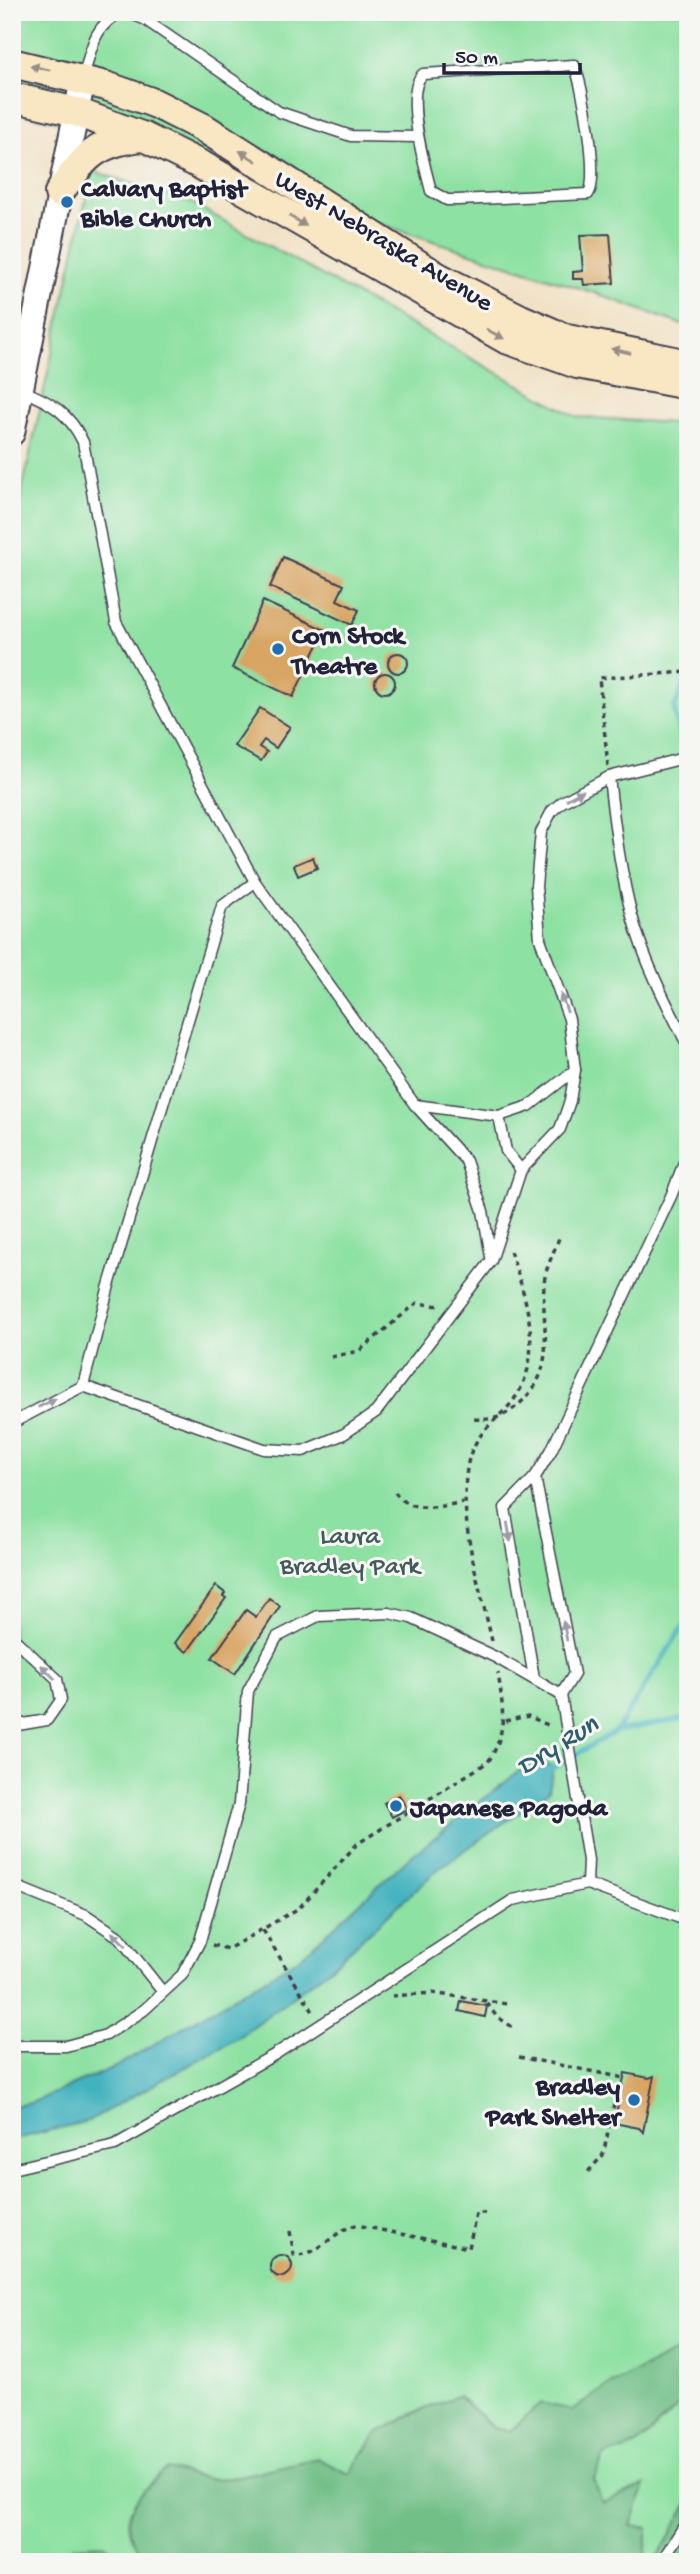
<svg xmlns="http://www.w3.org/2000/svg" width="700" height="2574" font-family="'Gochi Hand',sans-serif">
	<rect width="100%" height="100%" fill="#f6f6f2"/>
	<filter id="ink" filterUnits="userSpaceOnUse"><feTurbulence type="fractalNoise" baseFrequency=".0143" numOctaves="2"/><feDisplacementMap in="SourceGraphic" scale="14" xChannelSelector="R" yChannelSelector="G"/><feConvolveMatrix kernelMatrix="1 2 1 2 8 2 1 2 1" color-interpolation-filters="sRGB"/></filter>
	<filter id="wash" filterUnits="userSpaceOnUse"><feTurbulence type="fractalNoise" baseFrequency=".00686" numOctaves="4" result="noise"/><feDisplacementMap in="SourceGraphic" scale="28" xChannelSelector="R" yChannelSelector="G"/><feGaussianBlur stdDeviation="1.57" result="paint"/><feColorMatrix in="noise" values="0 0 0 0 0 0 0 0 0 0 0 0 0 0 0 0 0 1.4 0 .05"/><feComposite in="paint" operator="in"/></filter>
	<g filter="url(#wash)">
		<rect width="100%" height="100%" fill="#f1e2c6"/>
		<g fill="#8de1a2" stroke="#58826e" stroke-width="2">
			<path d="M12,12H688V327L589,291L73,125L12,111Z"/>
			<path d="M92,171L188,201L577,417L688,424V2562H12V537Z"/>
		</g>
		<g fill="#72bf88" stroke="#4a7062" stroke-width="2">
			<path d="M688,2295V2397L637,2445L604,2456L594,2479L602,2503L645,2485L631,2526L648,2529L644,2562H59L74,2546L102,2544L127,2558L138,2550C136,2544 130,2536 129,2529C123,2506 151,2483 167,2469L209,2479L231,2478L317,2458L349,2474L377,2433L419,2411L458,2396L494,2428L510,2431L541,2403L573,2410L606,2387L684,2348L685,2298Z"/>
			<path d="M688,2503V2562H655Z"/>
		</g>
		<path fill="#43b2be" stroke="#326a7c" stroke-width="2" d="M533,1760L553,1767L549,1791L438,1869L328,1970L233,2041L88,2121L12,2140V2106L31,2103L115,2067L300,1958L405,1861Z"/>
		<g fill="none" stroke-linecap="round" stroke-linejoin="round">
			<g stroke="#43b2be" stroke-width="5">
				<path d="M688,672L674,709L688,775"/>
				<path d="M616,1731L688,1718"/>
				<path d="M549,1770L616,1731L688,1619"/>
			</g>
		</g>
		<g id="blocks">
			<g fill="#d8a564">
				<path d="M610,234L614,283L584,285L583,279H573V272L583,271L580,235Z"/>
				<path d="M283,557L344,585L337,600L359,610L352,625L270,587Z"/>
				<path d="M263,601L325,630L293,697L232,668Z"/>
				<circle cx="398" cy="663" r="10"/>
				<circle cx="385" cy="683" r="10"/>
				<path d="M260,708L290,727L276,748L264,740L259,747L267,752L261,761L234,746Z"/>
				<path d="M313,857L317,868L298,876L294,865Z"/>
				<path d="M12,1303L20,1308L12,1319Z"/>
				<path d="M216,1586L225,1593L223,1596L226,1598L187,1652L175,1643Z"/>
				<path d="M269,1598L280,1606L235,1674L212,1658L246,1610L256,1617Z"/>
				<path d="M399,1795L407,1809L392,1817L384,1803Z"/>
				<path d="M461,2001L487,2006L485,2017L459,2011Z"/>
				<path d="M625,2073L649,2078L654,2076L643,2132L639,2128L614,2123Z"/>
				<circle cx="281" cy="2266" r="11"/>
			</g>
		</g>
	</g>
	<g filter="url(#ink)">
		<use href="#blocks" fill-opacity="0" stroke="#413f50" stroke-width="2"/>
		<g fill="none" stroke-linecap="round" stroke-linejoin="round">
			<defs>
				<g id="service">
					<path d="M126,12L144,19L279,112L351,136L418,137"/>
					<path d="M574,65C583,83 600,181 588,194L458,200H447L431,191C425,167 403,92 423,74Z"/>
					<path d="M83,79C91,50 93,25 122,12"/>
					<path d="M23,391C51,402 70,414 83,442L116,622L255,882L415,1105L466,1161L483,1211L491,1257"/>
					<path d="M609,777C614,824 620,871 632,916C644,961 667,1005 688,1046"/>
					<path d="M415,1105L499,1116L529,1106L575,1070"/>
					<path d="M499,1116L506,1151L521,1170"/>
					<path d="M83,1386L108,1289L222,906L255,882"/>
					<path d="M12,1423L83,1386L264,1449L303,1451L344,1434L376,1412L491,1261L521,1170L560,1129L570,1101L575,1070L569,1019L540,939L536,886L541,832L552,811L562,802L609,777L688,757"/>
					<path d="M535,1477L574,1674L561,1695"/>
					<path d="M12,1637L57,1679L61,1700L47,1720L12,1726"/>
					<path d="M534,1678L505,1508L535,1477L551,1451L672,1194L688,1152"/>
					<path d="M12,1885L86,1915L119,1937L162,1991"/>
					<path d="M12,2046H66L106,2035L144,2010L182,1975L200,1941L239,1804L248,1691L277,1637L318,1616L389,1613L411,1618L495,1657L561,1695L588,1860L587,1884"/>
					<path d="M12,2169L115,2145L274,2055L513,1900L587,1884L688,1921"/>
					<path d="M661,2562L688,2520"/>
				</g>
				<path id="tertiary" d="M12,433L83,79"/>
				<g id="secondary">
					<path d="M12,63L106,86L154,103L204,128L438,277L521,319L567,339L688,364"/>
					<path d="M12,97L76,112L144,137L201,165L506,339L577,364L688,385"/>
					<path d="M59,193C85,157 95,142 142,137"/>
				</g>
			</defs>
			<use href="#service" stroke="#413f50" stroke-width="13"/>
			<use href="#tertiary" stroke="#413f50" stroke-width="28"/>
			<use href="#secondary" stroke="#413f50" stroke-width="32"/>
			<g stroke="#413f50" stroke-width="3.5" stroke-dasharray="5 5" stroke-linecap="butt">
				<path d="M608,766L599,678L688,672"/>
				<path d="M331,1357L359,1351L417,1303L439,1306"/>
				<path d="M474,1419C493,1420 503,1418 518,1405C559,1370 541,1331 544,1284C545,1269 554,1252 559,1238"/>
				<path d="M395,1492C410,1514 440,1507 463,1502"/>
				<path d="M492,1641C480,1585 457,1521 468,1463C473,1438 490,1425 507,1408C548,1364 527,1299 510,1251"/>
				<path d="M505,1721L528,1716L552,1727"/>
				<path d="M263,1930L315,2015"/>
				<path d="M212,1945L228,1949L299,1908L357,1844L488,1762C508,1732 503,1707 498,1673"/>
				<path d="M392,1996L432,1993L507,2004"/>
				<path d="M487,2003L496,2016L514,2028"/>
				<path d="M519,2057L620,2077L603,2155L586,2174"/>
				<path d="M290,2231L294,2255C321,2256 332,2230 357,2225L469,2248L476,2213H485"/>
			</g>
			<use href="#service" stroke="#fff" stroke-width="10"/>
			<use href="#tertiary" stroke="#fff" stroke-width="24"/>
			<use href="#secondary" stroke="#f9e7c3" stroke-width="28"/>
		</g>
		<defs><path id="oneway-solid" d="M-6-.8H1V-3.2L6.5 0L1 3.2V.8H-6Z" transform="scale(1.75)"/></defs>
		<g fill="#988e86">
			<use href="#oneway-solid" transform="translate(40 68) rotate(-169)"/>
			<use href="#oneway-solid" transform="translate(248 156) rotate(-148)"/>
			<use href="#oneway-solid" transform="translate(298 221) rotate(30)"/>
			<use href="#oneway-solid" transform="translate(495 334) rotate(28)"/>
			<use href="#oneway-solid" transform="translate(621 351) rotate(-167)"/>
		</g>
		<g fill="#9c9ca7">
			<use href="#oneway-solid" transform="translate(575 795) rotate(-28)"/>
			<use href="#oneway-solid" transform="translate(564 1003) rotate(-110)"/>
			<use href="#oneway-solid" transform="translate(47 1403) rotate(-26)"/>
			<use href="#oneway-solid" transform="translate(509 1532) rotate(80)"/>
			<use href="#oneway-solid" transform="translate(565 1631) rotate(-101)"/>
			<use href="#oneway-solid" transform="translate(48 1672) rotate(-135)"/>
			<use href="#oneway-solid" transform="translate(119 1939) rotate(-137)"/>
		</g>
	</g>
	<g fill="#1f6fb2" stroke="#f6f6f2" stroke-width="2.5">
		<circle cx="67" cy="202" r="7"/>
		<circle cx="278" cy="649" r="7"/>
		<circle cx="396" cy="1806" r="7"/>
		<circle cx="634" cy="2100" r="7"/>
	</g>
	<g text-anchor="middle" stroke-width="6" stroke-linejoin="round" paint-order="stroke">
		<g font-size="26" font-weight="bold" fill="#22223b" stroke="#f6f6f2" text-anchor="start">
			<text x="81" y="196">Calvary Baptist<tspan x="81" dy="30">Bible Church</tspan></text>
			<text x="292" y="643">Corn Stock<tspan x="292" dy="30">Theatre</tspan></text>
			<text x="410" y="1815">Japanese Pagoda</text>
			<text x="620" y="2094" text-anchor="end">Bradley<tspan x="620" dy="30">Park Shelter</tspan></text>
		</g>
		<g font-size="26" fill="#22223b" stroke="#f6f6f2">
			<text transform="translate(385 239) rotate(31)" y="9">West Nebraska Avenue</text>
		</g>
		<g font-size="26" fill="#425b5a" stroke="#f6f6f2">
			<text x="350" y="1543">Laura<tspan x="350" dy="30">Bradley Park</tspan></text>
		</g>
		<g font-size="28" font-style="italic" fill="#2f5c6f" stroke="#f6f6f2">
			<text transform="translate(556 1743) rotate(-32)" y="10">Dry Run</text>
		</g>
	</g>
	<rect width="700" height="2574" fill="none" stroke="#f6f6f2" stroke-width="42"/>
	<path d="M444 63v10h136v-10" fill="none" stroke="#22223b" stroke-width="3.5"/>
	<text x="455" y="63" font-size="21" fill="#22223b" stroke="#f6f6f2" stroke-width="5" paint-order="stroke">50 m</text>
</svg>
